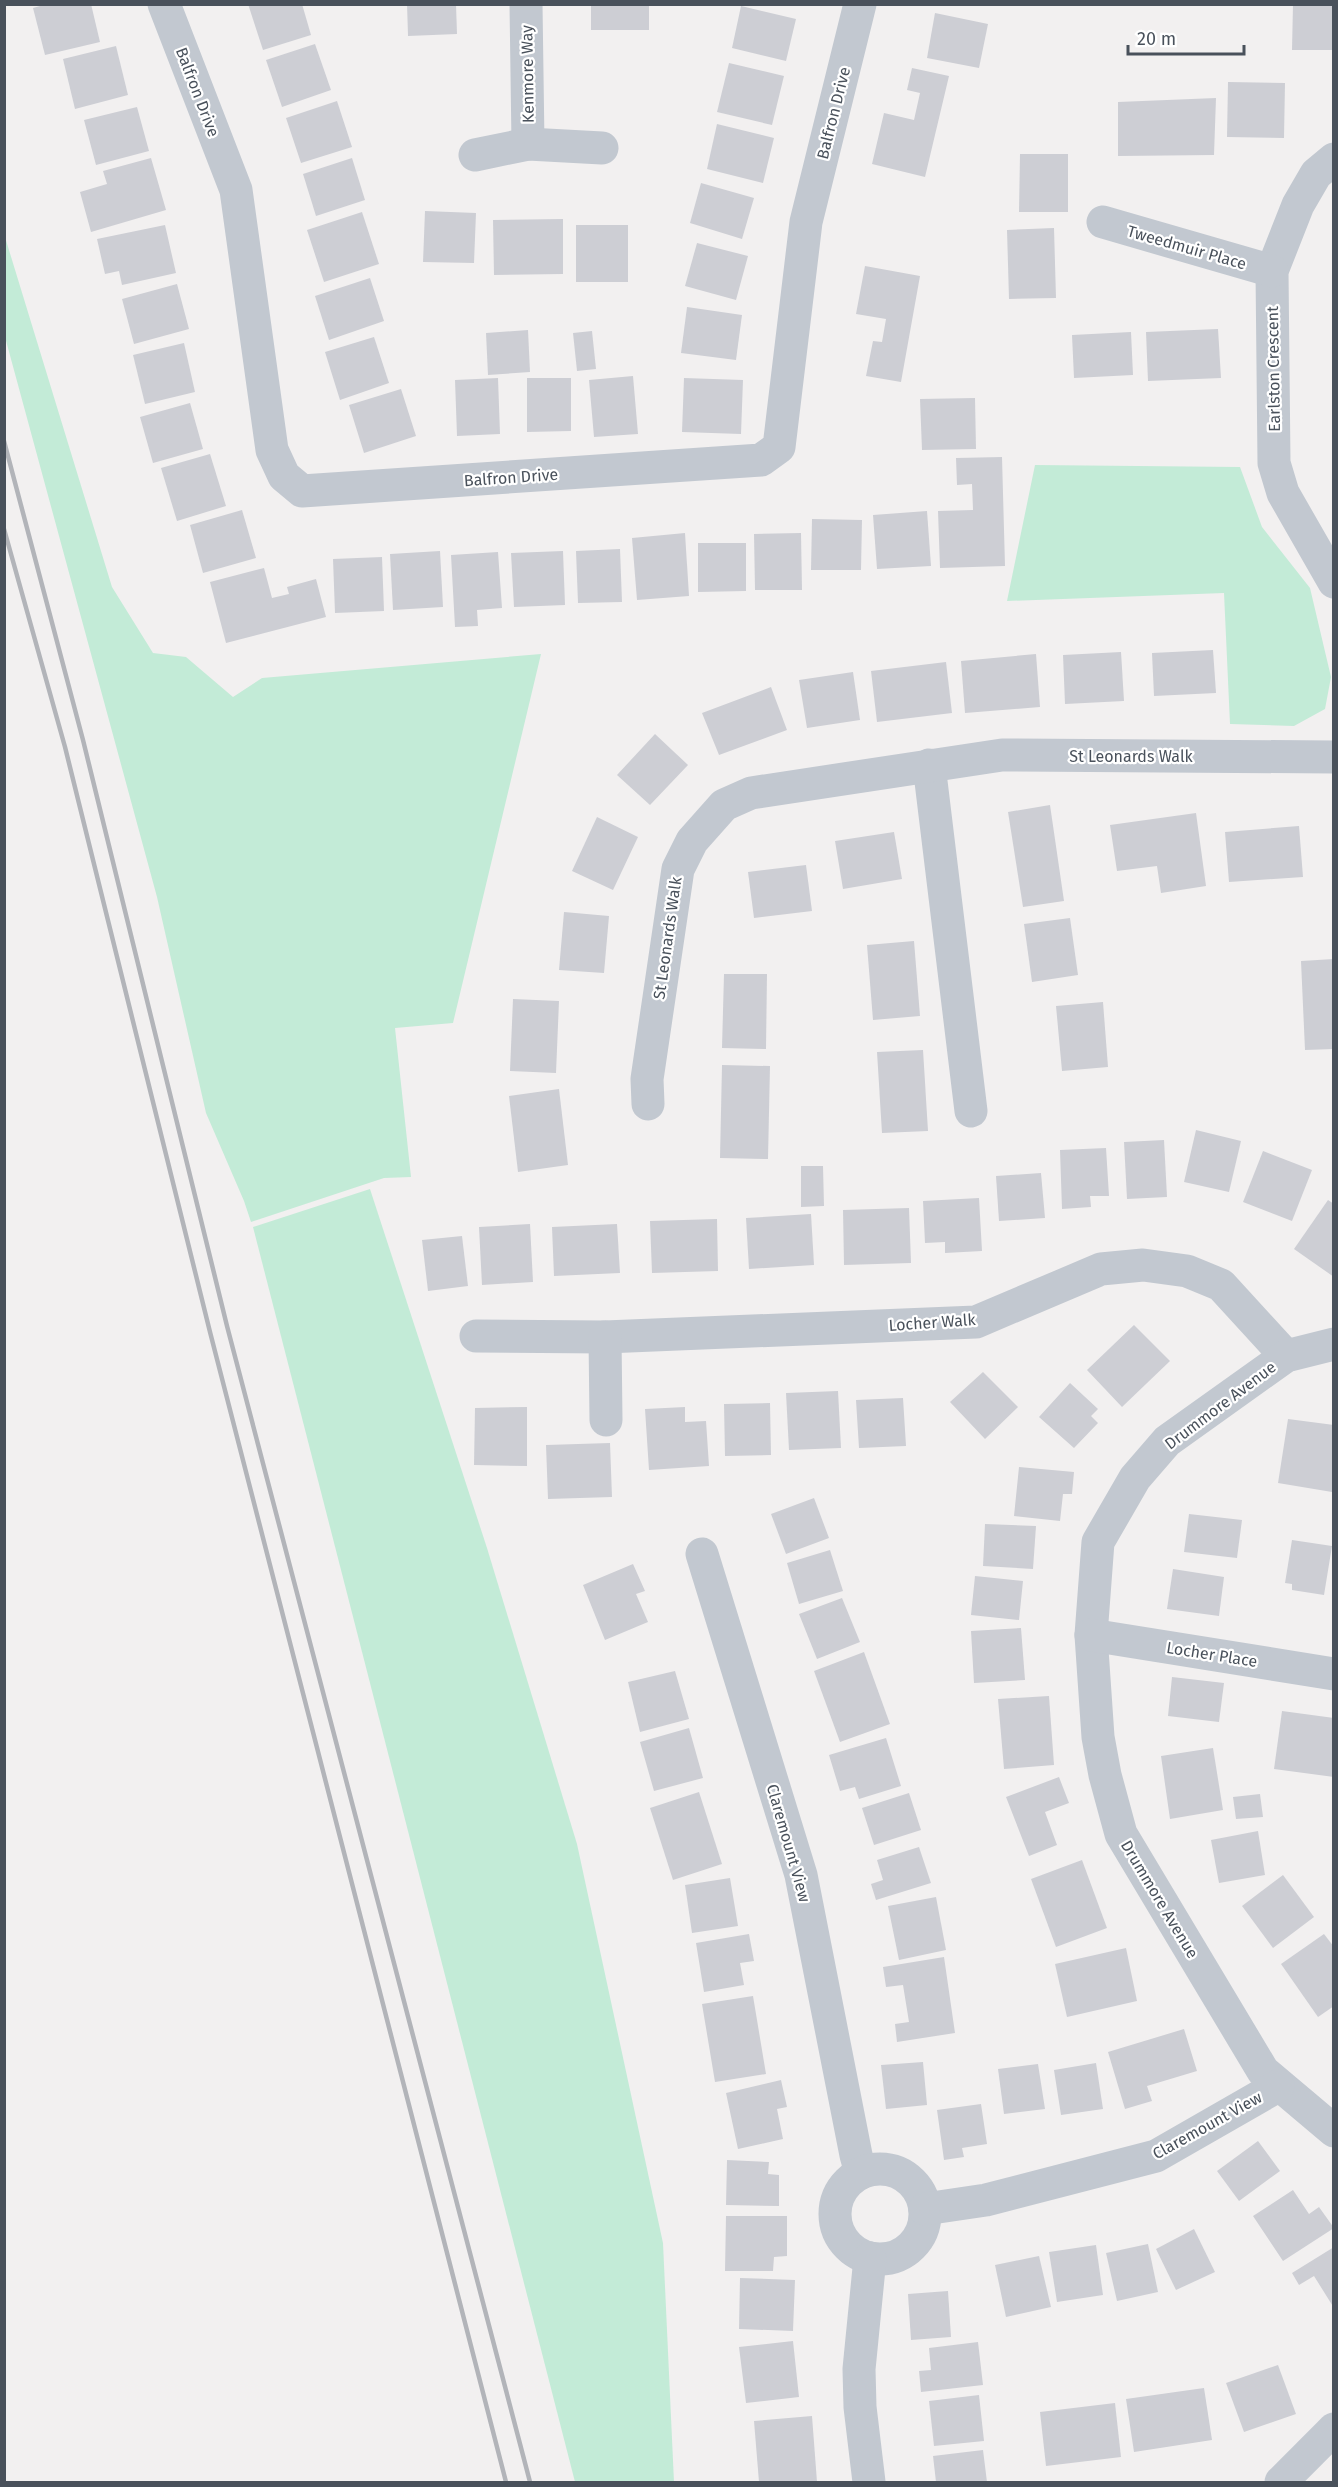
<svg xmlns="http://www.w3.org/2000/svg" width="1338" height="2487" font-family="'Fira Sans',sans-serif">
	<rect width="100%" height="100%" fill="#f2f0f0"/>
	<g fill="#c3ebd7">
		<path d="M5,237L112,587L153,653L186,657L233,697L262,678L541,654L453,1023L395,1028L411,1177L384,1178L251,1222L244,1201L206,1113L157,897L5,337Z"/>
		<path d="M1035,465L1240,467L1262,527L1310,588L1331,677L1325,709L1294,726L1230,724L1224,593L1007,601Z"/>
		<path d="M370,1189L487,1548L577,1844L663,2243L674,2482H575L253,1227Z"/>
	</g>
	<g fill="#cdced4">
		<path d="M47,4H91L100,42L45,55L33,8Z"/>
		<path d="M248,4H302L311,35L263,50Z"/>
		<path d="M407,4H456L457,34L408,36Z"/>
		<rect x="591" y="4" width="58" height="26"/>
		<path d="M1293,4H1334V50H1292Z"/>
		<path d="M741,6L796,19L786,61L732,48Z"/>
		<path d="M935,13L988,24L979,68L927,58Z"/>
		<path d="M315,44L331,90L282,107L266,60Z"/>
		<path d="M116,46L128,95L75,109L63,59Z"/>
		<path d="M729,63L784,76L772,125L717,112Z"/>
		<path d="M912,68L949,76L925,177L872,164L884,113L914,120L920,93L907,90Z"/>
		<path d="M1228,82L1285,83L1284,138L1227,137Z"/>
		<path d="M1216,98L1214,155L1118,156V102Z"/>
		<path d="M337,101L352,147L301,163L286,118Z"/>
		<path d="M137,107L149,151L96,165L84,120Z"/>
		<path d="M717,124L774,138L763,183L707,169Z"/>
		<path d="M1020,154H1068V212H1019Z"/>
		<path d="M151,158L166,210L91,232L80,192L107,184L103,171Z"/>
		<path d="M352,158L365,200L316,216L303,174Z"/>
		<path d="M701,183L754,198L742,239L690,223Z"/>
		<path d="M425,211L476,213L474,263L423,262Z"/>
		<path d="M362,212L379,264L324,282L307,230Z"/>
		<path d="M563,219V274L494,275L493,220Z"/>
		<path d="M165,225L176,273L122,285L119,271L105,274L97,239Z"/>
		<rect x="576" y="225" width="52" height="57"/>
		<path d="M1054,228L1056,298L1009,299L1007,230Z"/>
		<path d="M697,243L748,256L736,300L685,286Z"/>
		<path d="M865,266L920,276L901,382L866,376L873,341L882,342L886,319L856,314Z"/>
		<path d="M370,278L384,321L329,340L315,296Z"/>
		<path d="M177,284L189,329L134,344L122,299Z"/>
		<path d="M687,307L742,315L736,360L681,353Z"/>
		<path d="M1218,329L1221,378L1148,381L1146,332Z"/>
		<path d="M528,330L530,372L488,375L486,333Z"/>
		<path d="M592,331L596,369L577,371L573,333Z"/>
		<path d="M1131,332L1133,375L1074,378L1072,335Z"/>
		<path d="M374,337L389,383L340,400L325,352Z"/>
		<path d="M184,343L195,392L145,404L133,355Z"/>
		<path d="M633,376L638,434L594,437L589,380Z"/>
		<path d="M498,378L500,434L457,436L455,380Z"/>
		<path d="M527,378H571V431L527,432Z"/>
		<path d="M684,378L743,380L741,434L682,432Z"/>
		<path d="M401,389L416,436L364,453L349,405Z"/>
		<path d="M975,398L976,449L922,450L920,399Z"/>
		<path d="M190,403L203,449L153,463L140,417Z"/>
		<path d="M210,454L226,506L177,521L161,468Z"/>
		<path d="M1002,457L1005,566L940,568L938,511L973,510L972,484L957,485L956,458Z"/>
		<path d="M242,510L256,558L203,573L190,525Z"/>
		<path d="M927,511L931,566L877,569L873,515Z"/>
		<path d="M812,519L862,520L861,570H811Z"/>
		<path d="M685,533L689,596L637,600L632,538Z"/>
		<path d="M801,533L802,590H755L754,534Z"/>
		<path d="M698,543H746V591L698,592Z"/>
		<path d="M620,549L622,602L578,603L576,551Z"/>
		<path d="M440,551L443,607L393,610L390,554Z"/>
		<path d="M563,551L565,605L514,607L511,553Z"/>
		<path d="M498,552L502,608L477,610L478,626L455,627L451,555Z"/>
		<path d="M382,557L384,611L335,613L333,559Z"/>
		<path d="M264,568L272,598L289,594L287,587L316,579L326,617L226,643L210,582Z"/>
		<path d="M1213,650L1216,693L1154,696L1152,653Z"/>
		<path d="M1121,652L1124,701L1065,704L1063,655Z"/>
		<path d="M1036,654L1040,707L965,713L961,661Z"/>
		<path d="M946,662L952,713L877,722L871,671Z"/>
		<path d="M853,672L860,720L807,728L799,680Z"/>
		<path d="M771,687L787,730L719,755L702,713Z"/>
		<path d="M655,734L688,765L650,805L617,775Z"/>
		<path d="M1050,805L1064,901L1023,907L1008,812Z"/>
		<path d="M1196,813L1206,886L1161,893L1157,866L1117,871L1110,825Z"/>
		<path d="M597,817L638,837L613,890L572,871Z"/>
		<path d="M1299,826L1303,877L1229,882L1225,832Z"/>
		<path d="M894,832L902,879L843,889L835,841Z"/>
		<path d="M806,865L812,911L754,918L748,872Z"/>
		<path d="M564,912L609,916L604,973L559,970Z"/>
		<path d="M1070,918L1078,975L1032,982L1024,924Z"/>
		<path d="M914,941L920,1016L873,1020L867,945Z"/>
		<path d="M1334,959V1049L1305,1050L1301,961Z"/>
		<path d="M724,974H767L766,1049L722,1048Z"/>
		<path d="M513,999L559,1001L556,1073L510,1071Z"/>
		<path d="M1103,1002L1108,1067L1062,1071L1056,1006Z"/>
		<path d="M923,1050L928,1131L882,1133L877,1052Z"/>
		<path d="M722,1065L770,1066L768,1159L720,1158Z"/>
		<path d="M559,1089L568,1165L518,1172L509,1096Z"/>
		<path d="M1196,1130L1241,1141L1229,1192L1184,1182Z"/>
		<path d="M1164,1140L1167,1197L1127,1199L1124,1142Z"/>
		<path d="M1106,1148L1109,1196H1090L1091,1207L1062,1209L1060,1150Z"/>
		<path d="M1263,1151L1312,1170L1292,1221L1243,1202Z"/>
		<path d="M801,1166H823L824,1206L801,1207Z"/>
		<path d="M1041,1173L1045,1218L999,1221L996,1176Z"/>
		<path d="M979,1198L982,1251L945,1253V1242L925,1243L923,1201Z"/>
		<path d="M1328,1200L1334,1204V1277L1294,1249Z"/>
		<path d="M909,1208L911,1263L844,1265L843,1210Z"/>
		<path d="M811,1214L814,1265L749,1269L746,1218Z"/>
		<path d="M717,1219L718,1271L652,1273L650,1221Z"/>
		<path d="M530,1224L533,1282L482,1285L479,1227Z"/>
		<path d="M617,1224L620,1273L554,1276L552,1227Z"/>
		<path d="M462,1236L468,1286L428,1291L422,1240Z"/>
		<path d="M1134,1325L1170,1361L1122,1407L1087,1370Z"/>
		<path d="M983,1372L1018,1407L985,1439L950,1402Z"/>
		<path d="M1070,1383L1098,1409L1091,1416L1098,1423L1074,1448L1039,1417Z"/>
		<path d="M838,1391L841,1448L789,1450L786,1393Z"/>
		<path d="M903,1398L906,1446L859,1448L856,1400Z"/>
		<path d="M770,1403L771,1455L725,1456L724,1404Z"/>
		<path d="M527,1407V1466L474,1465L475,1408Z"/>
		<path d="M685,1407V1422L706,1421L709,1466L649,1470L645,1409Z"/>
		<path d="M1288,1419L1334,1425L1332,1492L1278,1483Z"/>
		<path d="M610,1443L612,1497L548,1499L546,1445Z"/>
		<path d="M1019,1467L1074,1472L1072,1494H1063L1060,1521L1014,1516Z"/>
		<path d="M814,1498L829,1538L786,1554L771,1514Z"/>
		<path d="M1189,1514L1242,1520L1237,1558L1184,1552Z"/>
		<path d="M985,1524L1036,1526L1033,1569L983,1566Z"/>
		<path d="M1292,1540L1332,1546L1324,1595L1292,1590V1584L1285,1583Z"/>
		<path d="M830,1550L843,1591L799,1604L787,1563Z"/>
		<path d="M633,1564L645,1591L636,1594L648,1622L605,1640L583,1585Z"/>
		<path d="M1173,1569L1224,1577L1219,1616L1167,1609Z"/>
		<path d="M975,1576L1023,1581L1019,1620L971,1615Z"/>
		<path d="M842,1598L860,1642L817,1659L799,1614Z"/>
		<path d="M1021,1628L1025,1680L974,1683L971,1631Z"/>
		<path d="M864,1652L890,1724L840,1742L814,1671Z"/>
		<path d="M675,1671L689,1719L640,1732L628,1682Z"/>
		<path d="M1172,1677L1224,1683L1219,1722L1168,1716Z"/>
		<path d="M1049,1696L1054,1765L1004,1769L998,1699Z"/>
		<path d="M1282,1711L1334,1718V1777L1274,1769Z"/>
		<path d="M689,1728L703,1778L654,1791L640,1742Z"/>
		<path d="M886,1738L901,1786L859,1799L855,1787L840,1791L829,1755Z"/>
		<path d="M1213,1748L1223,1810L1170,1819L1161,1756Z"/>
		<path d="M1059,1777L1069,1803L1045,1812L1057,1845L1029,1856L1006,1797Z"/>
		<path d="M699,1792L722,1864L673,1880L650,1808Z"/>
		<path d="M909,1793L921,1830L874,1845L862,1808Z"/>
		<path d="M1260,1794L1263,1817L1236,1819L1233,1797Z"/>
		<path d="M1258,1831L1265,1875L1219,1883L1211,1840Z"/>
		<path d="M919,1847L931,1883L876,1900L871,1884L883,1880L877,1860Z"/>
		<path d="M1082,1860L1107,1928L1056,1947L1031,1879Z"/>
		<path d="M1283,1875L1314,1917L1273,1948L1242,1906Z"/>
		<path d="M730,1878L738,1926L692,1933L685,1885Z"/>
		<path d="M936,1897L946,1950L899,1960L888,1906Z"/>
		<path d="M749,1934L754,1961L740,1963L744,1985L704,1992L696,1943Z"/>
		<path d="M1324,1934L1334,1947V2006L1318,2017L1281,1964Z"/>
		<path d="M1126,1948L1137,2001L1067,2017L1055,1964Z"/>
		<path d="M944,1957L955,2033L897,2042L895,2024L909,2022L903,1985L886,1987L883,1967Z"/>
		<path d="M753,1996L766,2074L715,2082L702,2004Z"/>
		<path d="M1184,2029L1197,2071L1147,2086L1152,2101L1125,2109L1108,2052Z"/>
		<path d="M923,2062L927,2105L886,2109L881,2065Z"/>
		<path d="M1096,2063L1103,2109L1061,2115L1054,2070Z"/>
		<path d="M1038,2064L1045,2109L1004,2114L998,2069Z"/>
		<path d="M781,2080L787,2107L777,2109L783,2139L738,2149L726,2093Z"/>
		<path d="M981,2104L987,2144L962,2148L964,2157L944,2160L937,2110Z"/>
		<path d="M1258,2141L1280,2171L1239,2201L1217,2171Z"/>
		<path d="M727,2160L769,2162L768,2174L779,2175V2206L726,2205Z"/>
		<path d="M1293,2190L1309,2214L1319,2207L1334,2228L1283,2261L1253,2216Z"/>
		<path d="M726,2216H787V2256L774,2257L773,2271H725Z"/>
		<path d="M1194,2229L1215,2272L1176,2290L1156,2249Z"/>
		<path d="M1148,2244L1158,2292L1117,2301L1106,2253Z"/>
		<path d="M1096,2245L1103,2295L1057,2302L1049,2252Z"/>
		<path d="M1334,2247V2308L1314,2276L1299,2285L1292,2273Z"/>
		<path d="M1039,2256L1051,2307L1006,2317L995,2265Z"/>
		<path d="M740,2278L795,2280L793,2331L739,2329Z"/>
		<path d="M948,2291L951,2337L911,2340L908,2294Z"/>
		<path d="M793,2341L799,2397L746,2403L739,2347Z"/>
		<path d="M978,2342L983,2385L921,2392L919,2371L931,2370L929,2348Z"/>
		<path d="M1278,2365L1296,2414L1244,2432L1226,2383Z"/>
		<path d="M1204,2388L1212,2440L1134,2452L1126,2399Z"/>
		<path d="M979,2395L984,2441L934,2446L929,2401Z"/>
		<path d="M1115,2403L1121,2457L1046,2466L1040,2412Z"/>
		<path d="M812,2416L817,2482H759L754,2421Z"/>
		<path d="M983,2450L987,2482H936L933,2456Z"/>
	</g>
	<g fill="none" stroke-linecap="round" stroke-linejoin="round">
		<g stroke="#c2c8d0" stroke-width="33">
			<path d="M164,4L236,190L272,450L284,476L302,491L761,460L779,447L806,222L860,4"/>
			<path d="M526,4L528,144"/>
			<path d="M475,155L528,144L602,148"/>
			<path d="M1334,159L1316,174L1298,205L1272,271L1274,463L1283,493L1334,582"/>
			<path d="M1103,222L1272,271"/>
			<path d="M929,765L971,1111"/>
			<path d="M648,1104L647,1079L678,869L692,841L724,805L751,793L1002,755L1334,757"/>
			<path d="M476,1336L605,1337L976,1322L1101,1269L1143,1265L1187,1271L1221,1285L1286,1356"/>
			<path d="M605,1337L606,1420"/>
			<path d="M1334,1344L1286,1356L1167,1441L1135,1478L1098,1542L1091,1635L1098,1737L1105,1775L1121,1834L1263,2071L1334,2131"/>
			<path d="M702,1554L801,1875L856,2155L861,2173"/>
			<path d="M1091,1635L1334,1674"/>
			<circle cx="880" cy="2214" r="45"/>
			<path d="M925,2209L986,2200L1156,2156L1278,2086"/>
			<path d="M869,2482L860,2407L859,2369L870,2258"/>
			<path d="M1281,2482L1334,2429"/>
		</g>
		<g stroke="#b2b4b9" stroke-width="4.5">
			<path d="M4,441L83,740L227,1326L530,2482"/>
			<path d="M4,529L65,747L210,1332L506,2482"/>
		</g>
	</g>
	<g text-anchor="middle" stroke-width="4.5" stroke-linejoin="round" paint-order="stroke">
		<g font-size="16" fill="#49515b" stroke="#fff">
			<text transform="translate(527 74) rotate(-91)" y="6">Kenmore Way</text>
			<text transform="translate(198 92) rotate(69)" y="6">Balfron Drive</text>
			<text transform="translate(833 113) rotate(-76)" y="6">Balfron Drive</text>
			<text transform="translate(1187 247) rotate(16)" y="6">Tweedmuir Place</text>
			<text transform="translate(1273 369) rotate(-91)" y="6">Earlston Crescent</text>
			<text transform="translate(511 477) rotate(-4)" y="6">Balfron Drive</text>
			<text x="1131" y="762">St Leonards Walk</text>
			<text transform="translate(667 938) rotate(-82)" y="6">St Leonards Walk</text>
			<text transform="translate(932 1322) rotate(-4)" y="6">Locher Walk</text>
			<text transform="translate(1220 1405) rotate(-37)" y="6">Drummore Avenue</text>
			<text transform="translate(1212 1654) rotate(9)" y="6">Locher Place</text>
			<text transform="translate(789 1843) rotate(74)" y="6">Claremount View</text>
			<text transform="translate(1160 1899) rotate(59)" y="6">Drummore Avenue</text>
			<text transform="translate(1207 2125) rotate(-29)" y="6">Claremount View</text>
		</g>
	</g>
	<rect width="1338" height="2487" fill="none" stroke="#49515b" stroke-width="12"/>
	<path d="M1128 45v9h116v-9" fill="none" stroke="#49515b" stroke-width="3"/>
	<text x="1137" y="45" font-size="18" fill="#49515b" stroke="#ffffff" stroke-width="4.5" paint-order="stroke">20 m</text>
</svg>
